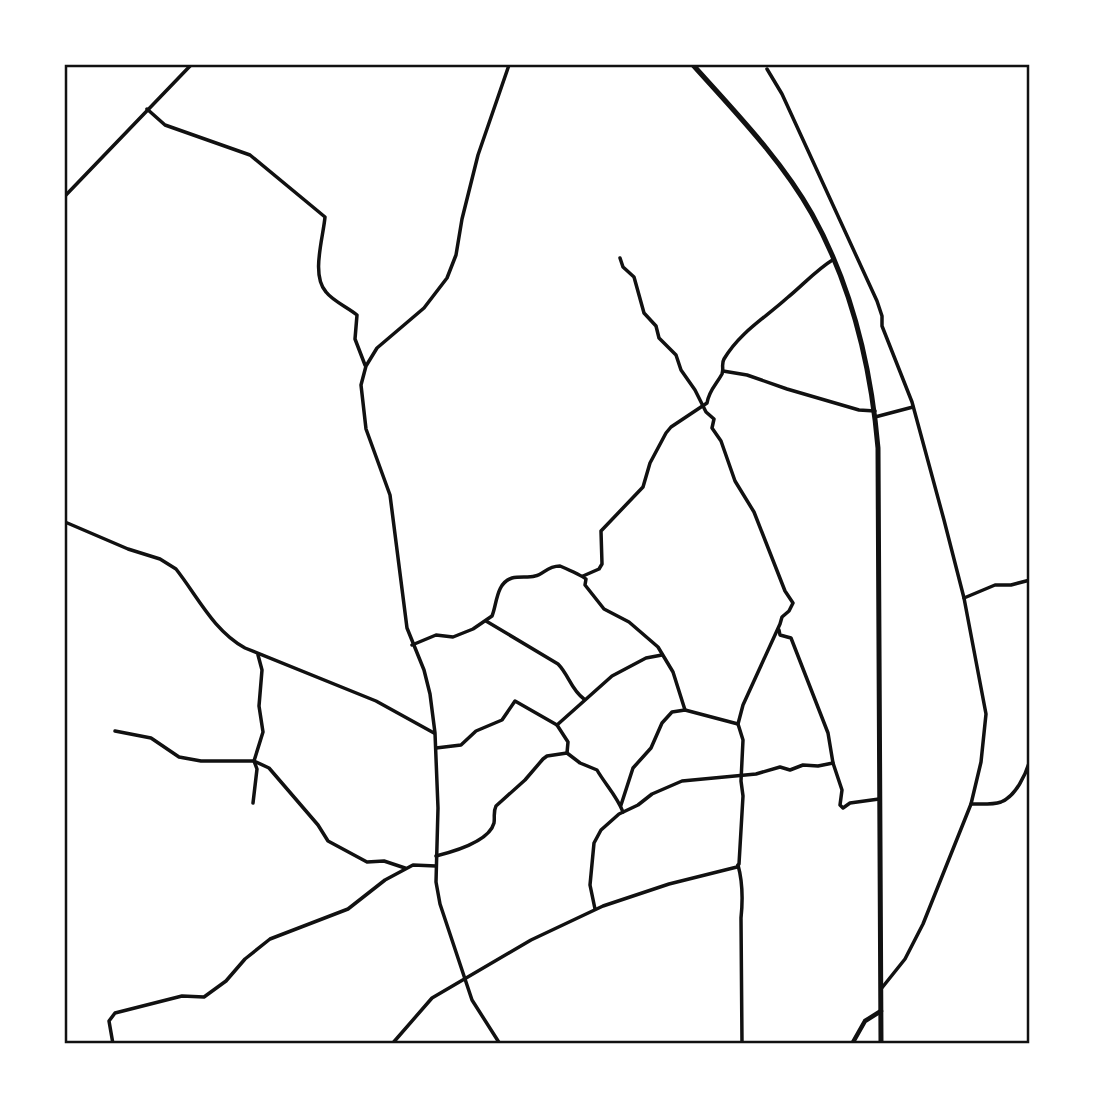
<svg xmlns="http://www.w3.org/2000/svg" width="1095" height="1109" font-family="'Titillium Web',sans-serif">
	<rect width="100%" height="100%" fill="#fff"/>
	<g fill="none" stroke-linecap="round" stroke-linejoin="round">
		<g stroke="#111" stroke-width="3.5">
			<path d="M767,69L782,94L877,301L882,316V326L912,402L944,520L964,598L986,714L981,762L971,804L923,924L905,959L881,989"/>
			<path d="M147,109L165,125L250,155L325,217C323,239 311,275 326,292C333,301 347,307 357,315L355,339L365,365"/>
			<path d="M65,196L191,65"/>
			<path d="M723,371L747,375L787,389L859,410L875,411"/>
			<path d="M875,417L913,407"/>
			<path d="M65,522L128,549L160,559L176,569C198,597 213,630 245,648L376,701L434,733"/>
			<path d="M583,576L599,569L602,564L601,531L643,487L650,463L666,433L671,427L707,403C709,390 716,385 722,374C724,369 721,364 724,359C740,332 765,318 787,298C803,285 816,270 834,259"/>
			<path d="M964,598L995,585H1011L1030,580"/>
			<path d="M486,621L558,664C569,675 571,690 584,699"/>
			<path d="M779,630L780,635L791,638L828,733L833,763L842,790L840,805L843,808L850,803L879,799"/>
			<path d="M412,645L436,635L453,637L473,629L492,616C497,604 496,583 512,578C520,576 528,578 535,576C544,575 546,566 560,566C567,569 581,575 586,579L585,585L604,609L629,622L658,647L673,672L685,710"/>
			<path d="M557,725L612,676L646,658L662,655"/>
			<path d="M115,731L151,738L179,757L201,761H254L269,768L318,825L328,841L367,862L384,861L405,868"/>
			<path d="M436,748L461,745L476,731L502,720L515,701L557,725L568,742L567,753"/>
			<path d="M253,803L257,769L254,761L263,732L259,706L262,670L258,655"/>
			<path d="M971,804C980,804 992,805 1001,802C1016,796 1026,774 1030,760"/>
			<path d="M621,805L633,768L651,748L662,723L672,712L685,710L738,724"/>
			<path d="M436,856C452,852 489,842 494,823C495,817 493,812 496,806L525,780L543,759L547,756L567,753L580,763L597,770C605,784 617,796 623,812"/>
			<path d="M738,865C743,883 743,899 741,918L742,1044"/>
			<path d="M595,909L590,885L594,843L601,830L619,814L638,805L652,794L682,781L756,774L780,767L790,770L803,765L818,766L833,763"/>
			<path d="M113,1044L109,1021L115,1013L182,996L204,997L226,981L245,959L270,939L348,909L385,880L413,865L436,866"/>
			<path d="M392,1044L432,998L531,940L603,906L669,884L737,867L739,864L743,796L741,781L743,740L738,724L743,705L780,624L782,617L789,611L793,603L785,591L754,512L735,481L721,441L712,428L714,419L706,412L695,390L681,370L676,355L659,338L656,326L644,313L634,277L623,267L620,258"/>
			<path d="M500,1044L472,1000L440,904L436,882L438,808L435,733L430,694L424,670L407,628L390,495L366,429L361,385L366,366L377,348L424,308L447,278L456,255L462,219L478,155L509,65"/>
		</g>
		<path stroke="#111" stroke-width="4.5" d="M852,1044L865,1021L881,1011"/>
		<path stroke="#111" stroke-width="5" d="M693,65C735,112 781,159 812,214C852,286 871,367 878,448L881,1044"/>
	</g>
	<rect width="1095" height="1109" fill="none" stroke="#ffffff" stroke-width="133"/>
	<rect x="66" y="66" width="962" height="976" fill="none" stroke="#111" stroke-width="2.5"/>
</svg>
